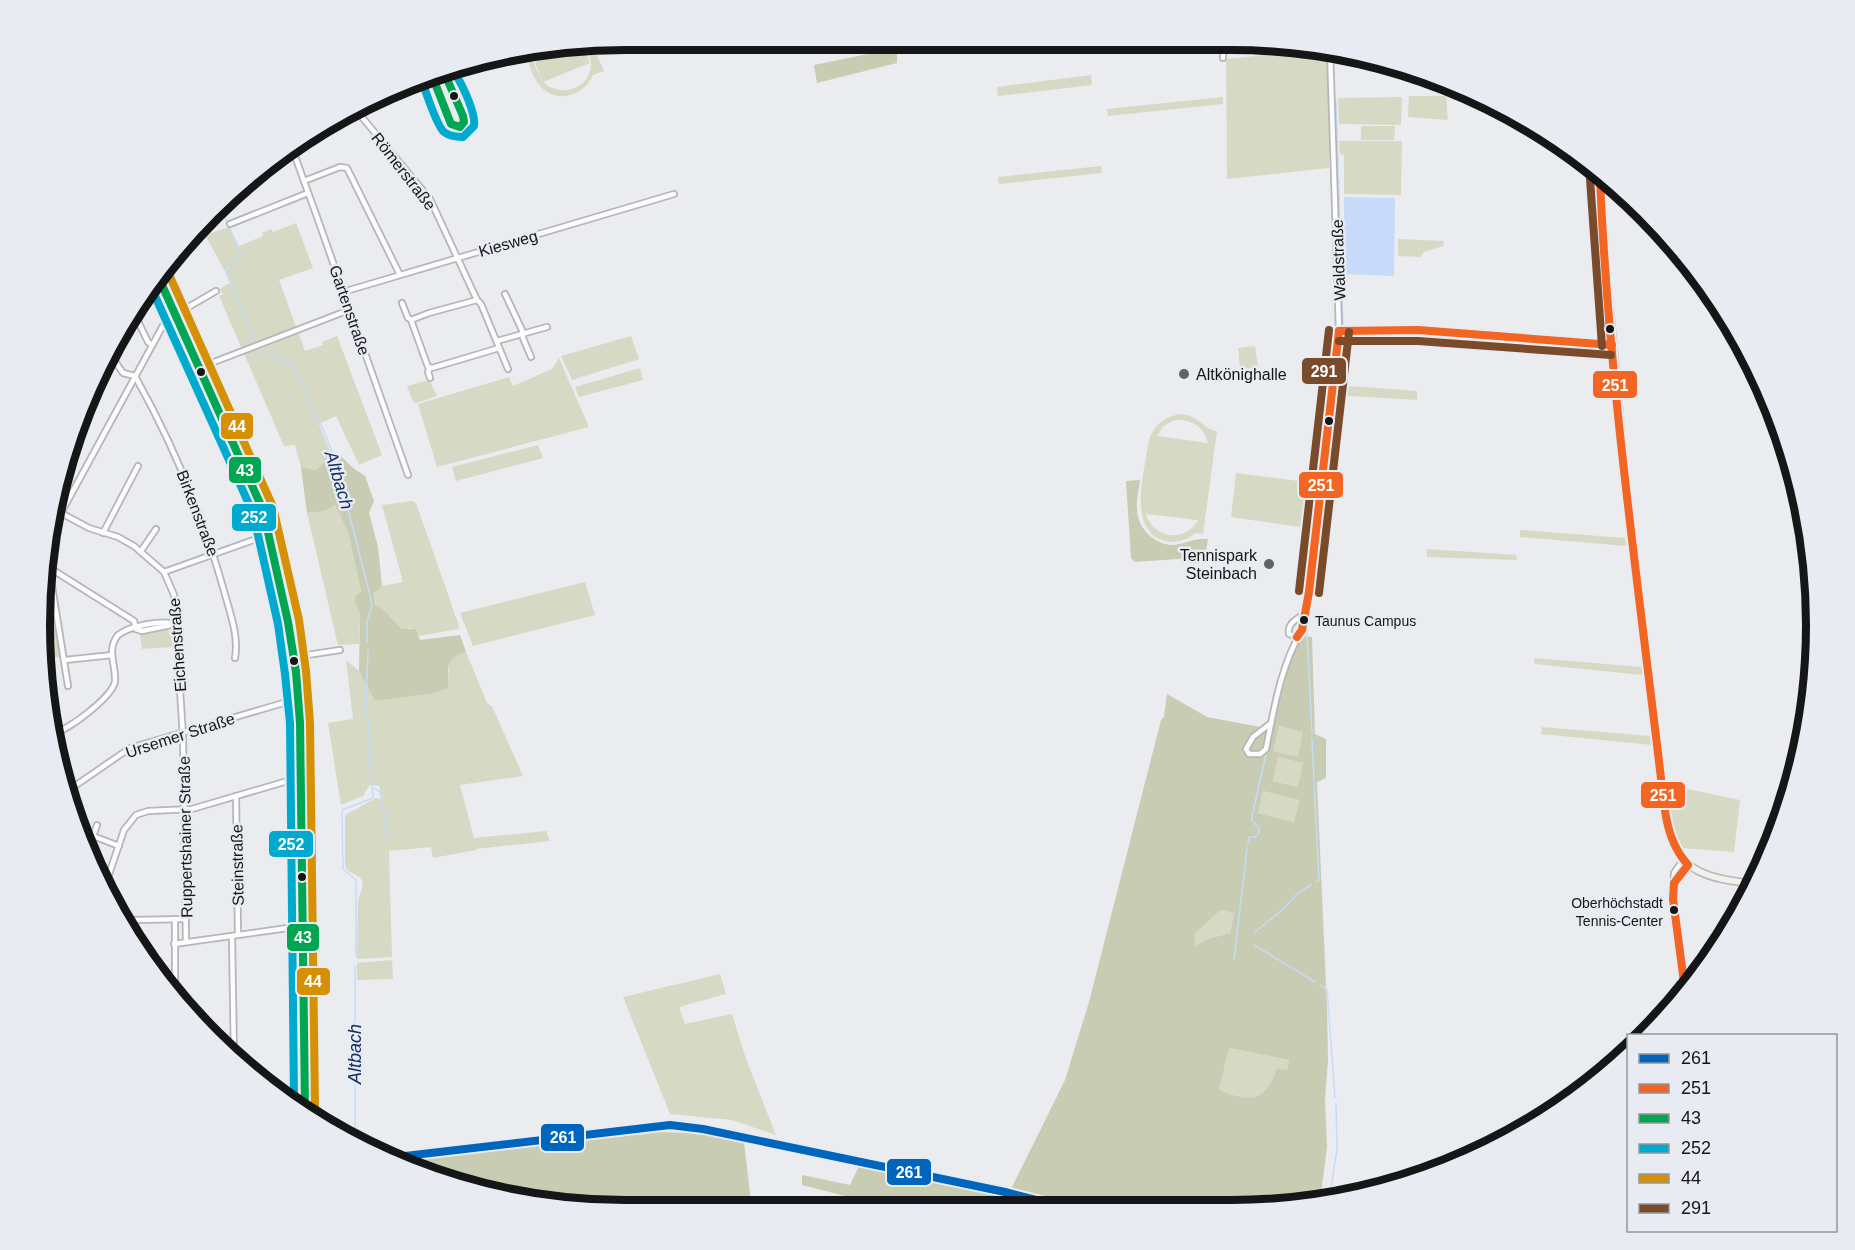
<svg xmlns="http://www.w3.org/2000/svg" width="1855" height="1250" font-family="Arial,sans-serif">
	<rect width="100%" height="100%" fill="#eaecef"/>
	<g fill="#d6dac4" fill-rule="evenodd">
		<path d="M592,44L604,71L593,75C583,98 552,105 537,82C532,74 529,64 526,55H530L542,81L532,54L583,46L590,63L543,82C560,98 590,90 591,64C591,58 588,52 585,46Z"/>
		<path d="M1323,49L1329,50V168L1227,179L1226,59Z"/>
		<path d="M1091,75L1092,85L998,96L997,87Z"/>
		<path d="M1409,96H1446L1448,120L1408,117Z"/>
		<path d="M1223,97V104L1108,116L1107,109Z"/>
		<path d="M1402,97L1401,125L1339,124L1338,98Z"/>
		<path d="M1361,126H1395L1394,140H1361Z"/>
		<path d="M1339,141H1402L1401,195L1344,194V155L1340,154Z"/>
		<path d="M1101,166L1102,173L999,184L998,177Z"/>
		<path d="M296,223L313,268L279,280L305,351L323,345L322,342L337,336L382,455L359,465L336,416L319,424L332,456L316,470L301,467L295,445L284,446L219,296L223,294L220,289L231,282L205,235L229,227L239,246L263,236L262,233L271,229L273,232Z"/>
		<path d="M1398,239L1443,241L1444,243L1443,246L1424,252L1421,257L1398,256Z"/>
		<path d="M631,336L639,359L572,380L561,356Z"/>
		<path d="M1255,346L1258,368L1240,369L1238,348Z"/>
		<path d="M559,358L589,427L437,467L418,404L509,377L513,386L552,369Z"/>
		<path d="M640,368L643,380L579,397L575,387Z"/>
		<path d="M429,380L437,396L416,403L413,402L407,386Z"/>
		<path d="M1336,385L1417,391V400L1335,395Z"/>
		<path d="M1181,414C1200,416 1204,430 1217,431L1203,534L1195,533C1187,540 1176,544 1165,541C1126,531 1145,469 1149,440C1155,424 1164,417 1181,414ZM1175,420C1191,419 1204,426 1208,443L1157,436L1163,426ZM1146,514L1197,520L1198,521C1183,543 1154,539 1146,514Z"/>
		<path d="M538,445L543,458L456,481L452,467Z"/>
		<path d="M1236,473L1306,482L1300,527L1231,517Z"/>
		<path d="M412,501L416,503L458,623L459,627L458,629L420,636L411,628L401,630C397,626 394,621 391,617C383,608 372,609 373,594L382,586L403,582L382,505Z"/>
		<path d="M335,505L348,532L361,593L355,603L360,612L359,644L338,645L307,513L325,511Z"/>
		<path d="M1520,530L1625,538L1626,546L1520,537Z"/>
		<path d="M1427,549L1516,555L1517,560L1427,557Z"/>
		<path d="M45,568L49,572L61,657L45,659L40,586Z"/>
		<path d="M585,582L595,615L473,646L460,613Z"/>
		<path d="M167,630L172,632L173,647L142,649L140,634Z"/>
		<path d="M466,652L487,703L492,706L523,776L460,785L474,838L546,831L550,841L476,849V850L433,858L431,847L389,851L392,957L357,959L358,900L363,885L361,878L347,870L345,865V815L376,798L382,799L379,786L370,785L363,796L341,805L328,723L353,719L346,660L359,671L375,701L449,679V661L453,657Z"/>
		<path d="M1534,658L1642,667V675L1535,664Z"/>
		<path d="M1278,726L1304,732L1298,757L1273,751Z"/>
		<path d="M1542,727L1651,736L1652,745L1541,734Z"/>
		<path d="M1278,757L1304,763L1299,787L1273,781Z"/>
		<path d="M1668,785L1740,800L1734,852L1681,848L1673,831Z"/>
		<path d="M1263,791L1299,800L1294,822L1258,813Z"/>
		<path d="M1221,910L1234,912L1230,933L1208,939L1196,947L1194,934Z"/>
		<path d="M392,960L393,979L357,980V963Z"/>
		<path d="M720,974L726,994L679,1007L685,1024L732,1014L746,1059L776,1135L732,1120L670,1114L623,997Z"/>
		<path d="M1229,1048L1289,1060L1287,1070L1277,1068C1265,1103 1250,1102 1219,1090Z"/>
	</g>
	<g fill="#c7ccb2" fill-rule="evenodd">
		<path d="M897,48V63L817,83L814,65Z"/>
		<path d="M340,455L353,468L365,476L374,501L369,513L378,547L382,586L373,594L375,605L387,613L401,629H416L420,640L460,635L466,652C442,660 450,667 448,688L434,693L375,701L359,671L360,612L355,603V596L361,592L348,532L335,505L325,511L307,513L301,467L316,470L332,456Z"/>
		<path d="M1140,480C1139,489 1136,500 1137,509C1137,528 1155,546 1175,545C1187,543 1195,538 1208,539L1205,557L1135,562L1131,558L1126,481Z"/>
		<path d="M1298,636L1312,637L1315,734L1326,739V778L1317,782L1327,1008L1328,1060L1325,1099L1327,1147L1320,1202L1230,1211H1092L1010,1191L1065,1080L1089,1002L1161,720L1164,717L1167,694L1207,717L1271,729L1288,662ZM1279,726L1303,732L1298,757L1273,751ZM1278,757L1303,763L1298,787L1273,781ZM1263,791L1299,800L1294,822L1258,813ZM1221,910L1234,913L1230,933L1208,939L1196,946L1194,934ZM1229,1048L1289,1060L1287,1070L1277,1068C1265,1103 1250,1102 1219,1090Z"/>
		<path d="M655,1132L698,1133L744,1142L752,1211H625L511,1200L414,1167L422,1157Z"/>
		<path d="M861,1162L1005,1192L995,1211H886L867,1207L857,1199L802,1185V1175L850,1185Z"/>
	</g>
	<path fill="#c7daf9" d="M1344,197L1395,198L1394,276L1344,274Z"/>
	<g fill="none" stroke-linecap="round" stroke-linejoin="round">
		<g stroke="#c7daf9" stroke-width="1.5">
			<path d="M1336,102L1343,327"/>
			<path d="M222,210L241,255L229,266L226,272L256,343"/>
			<path d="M258,348L260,354L283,362L292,363L323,429L335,459L370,595L372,606L367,621V642"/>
			<path d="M1301,639L1306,635"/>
			<path d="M1275,718L1287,669"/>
			<path d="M1312,734L1307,634L1344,341"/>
			<path d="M1270,739L1274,723"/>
			<path d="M1312,739L1319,880L1316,882"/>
			<path d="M373,788L380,792L389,839"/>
			<path d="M1248,843L1249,837H1255L1259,833V828L1252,821V816L1266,754"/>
			<path d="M1255,932L1282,910L1298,893L1311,885"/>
			<path d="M1254,945L1315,982"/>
			<path d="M356,956V880L343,869L342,810L373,798L366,698L368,650"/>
			<path d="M1234,960L1247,848"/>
			<path d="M1320,985L1327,989L1335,1098"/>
			<path d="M355,1143V966"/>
			<path d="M1329,1201L1337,1149L1336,1103"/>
		</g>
		<defs>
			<g id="street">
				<path d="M1223,58V39"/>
				<path d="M425,76L431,73"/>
				<path d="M356,110L430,199L477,300L481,304L508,369"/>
				<path d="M289,147L296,159L317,217L408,475"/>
				<path d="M304,181L340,167L347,168L400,275"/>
				<path d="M230,224L308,193"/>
				<path d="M343,292L674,194"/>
				<path d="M505,294L522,330L523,338L531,357"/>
				<path d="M477,300L429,313L411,320L428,367L432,368L499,348"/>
				<path d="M402,303L408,318L411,320"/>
				<path d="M134,313L148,342L152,345"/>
				<path d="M1339,331L1418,330L1612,345"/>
				<path d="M497,341L547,327"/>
				<path d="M110,354L123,373L135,376C173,444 203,516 224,591C230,613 239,636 235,658"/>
				<path d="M201,367L349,310"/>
				<path d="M430,368L428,372L430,378"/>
				<path d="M61,513L89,528L118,537L134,546L164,572L174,595L183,737L186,942"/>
				<path d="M56,518L61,513L166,320L216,291"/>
				<path d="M103,533L138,466"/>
				<path d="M141,551L156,529"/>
				<path d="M45,565L134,621L136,629"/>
				<path d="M55,571L51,580L68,686"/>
				<path d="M164,572L270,534"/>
				<path d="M136,629L142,631L176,624"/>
				<path d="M1297,637L1289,634C1287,623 1297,619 1306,613"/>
				<path d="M294,657L340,650"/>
				<path d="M65,660L112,655"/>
				<path d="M1271,723L1253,737L1246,749L1249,754H1260L1266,749C1274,708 1281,665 1302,630L1316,541L1339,331L1330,49"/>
				<path d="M50,735C66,732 113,697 115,681C116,665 106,650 118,635C132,625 161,620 176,624"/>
				<path d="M69,790L130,748L290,701L299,700"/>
				<path d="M236,796L238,935"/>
				<path d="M97,825L93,836L119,846"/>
				<path d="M1683,860L1674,873L1673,899L1685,990"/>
				<path d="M1674,883L1688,865"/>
				<path d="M105,886L124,830L136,815L148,811L192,809L301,777"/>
				<path d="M116,915L133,920L186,919"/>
				<path d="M175,919V993"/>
				<path d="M232,937L234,1056"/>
				<path d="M174,944L302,926"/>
				<path d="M1028,1211H1031"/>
			</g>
			<g id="secondary">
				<path d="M1600,179L1602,224L1628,507L1668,831C1682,875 1711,878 1753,884"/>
				<path d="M157,274L259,499C269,528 275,558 282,589C291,633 298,678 300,723L305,1107"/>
				<path d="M387,1158L670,1125L703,1129L1005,1192L1080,1211"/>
			</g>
		</defs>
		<use href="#street" stroke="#b5b6b8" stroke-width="8"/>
		<use href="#secondary" stroke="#b5b6b8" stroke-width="9"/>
		<use href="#street" stroke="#fcfcfd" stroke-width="4.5"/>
		<use href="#secondary" stroke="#f1f1ec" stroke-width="6"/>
		<defs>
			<path id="bus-1" d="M388,1158L670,1125L703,1129L1005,1192L1080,1211"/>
			<g id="bus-2">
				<path d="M1600,179C1609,388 1640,596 1664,804C1667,827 1672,847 1688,865L1674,883L1673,899L1685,990"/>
				<path d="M1339,331L1418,330L1612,345"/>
				<path d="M1297,637L1302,630L1309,592L1339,331"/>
			</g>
			<g id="bus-3">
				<path d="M431,73L451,124L460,127L464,122L463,116L447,79L437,70"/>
				<path d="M157,274L263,510L288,622L296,672L300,723L305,1107"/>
			</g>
			<g id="bus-4">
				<path d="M421,78C425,89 436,125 444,132C449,136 457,137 463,137L474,126C476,113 460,77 450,68"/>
				<path d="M150,285L253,513L278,624L285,674L290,723L294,1099"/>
			</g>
			<path id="bus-5" d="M167,270L273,507L299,620L306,671L310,723L315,1107"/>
			<g id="bus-6">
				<path d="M1590,179L1602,346"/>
				<path d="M1339,341H1418L1611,355"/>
				<path d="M1299,591L1329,330"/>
				<path d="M1319,593L1349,332"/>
			</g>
		</defs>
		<use href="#bus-1" stroke="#e8ebf1" stroke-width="12"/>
		<use href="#bus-2" stroke="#e8ebf1" stroke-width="12"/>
		<use href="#bus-3" stroke="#e8ebf1" stroke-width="12"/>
		<use href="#bus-4" stroke="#e8ebf1" stroke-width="12"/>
		<use href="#bus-5" stroke="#e8ebf1" stroke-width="12"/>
		<use href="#bus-6" stroke="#e8ebf1" stroke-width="12"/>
		<use href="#bus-1" stroke="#0065bd" stroke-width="8"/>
		<use href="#bus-2" stroke="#f26522" stroke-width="8"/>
		<use href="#bus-3" stroke="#00a651" stroke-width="8"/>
		<use href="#bus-4" stroke="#00a9ce" stroke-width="8"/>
		<use href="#bus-5" stroke="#d59004" stroke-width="8"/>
		<use href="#bus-6" stroke="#7a4b2a" stroke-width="8"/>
	</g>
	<g fill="#151618" stroke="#e8ebf1" stroke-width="2">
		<circle cx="454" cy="96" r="5"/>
		<circle cx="1610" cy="329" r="5"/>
		<circle cx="201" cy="372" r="5"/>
		<circle cx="1329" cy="421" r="5"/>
		<circle cx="1304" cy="620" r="5"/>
		<circle cx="294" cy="661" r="5"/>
		<circle cx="302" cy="877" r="5"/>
		<circle cx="1674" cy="910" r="5"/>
	</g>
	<g fill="#606163" stroke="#e8ebf1" stroke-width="2">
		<circle cx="1184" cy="374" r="6"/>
		<circle cx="1269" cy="564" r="6"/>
	</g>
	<g text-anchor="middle" stroke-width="5" stroke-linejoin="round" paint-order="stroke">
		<g font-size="14" fill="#151618" stroke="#e8ebf1" text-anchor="start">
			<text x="1315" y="626">Taunus Campus</text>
			<text x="1663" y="908" text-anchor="end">Oberhöchstadt<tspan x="1663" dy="18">Tennis-Center</tspan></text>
		</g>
		<g font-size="16" fill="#151618" stroke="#e8ebf1">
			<text transform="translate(404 171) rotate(52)" y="6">Römerstraße</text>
			<text transform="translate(508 243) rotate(-16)" y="6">Kiesweg</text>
			<text transform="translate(1338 260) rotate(-92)" y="6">Waldstraße</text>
			<text transform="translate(350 310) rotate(71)" y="6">Gartenstraße</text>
			<text transform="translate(198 513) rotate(69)" y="6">Birkenstraße</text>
			<text transform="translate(177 645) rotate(-94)" y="6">Eichenstraße</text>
			<text transform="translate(180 735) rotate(-18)" y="6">Ursemer Straße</text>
			<text transform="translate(185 837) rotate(-91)" y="6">Ruppertshainer Straße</text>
			<text transform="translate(237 865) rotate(-91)" y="6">Steinstraße</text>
		</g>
		<g font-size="16" fill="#151618" stroke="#e8ebf1" text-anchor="start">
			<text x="1196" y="380">Altkönighalle</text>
			<text x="1257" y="561" text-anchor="end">Tennispark<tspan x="1257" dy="18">Steinbach</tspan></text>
		</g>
		<g font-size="18" font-style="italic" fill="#103062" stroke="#e8ebf1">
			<text transform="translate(339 480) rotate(73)" y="6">Altbach</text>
			<text transform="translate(355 1054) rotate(-90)" y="6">Altbach</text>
		</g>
	</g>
	<path d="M0 0H1855V1250H0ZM625 50H1231A575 575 0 0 1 1806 625V625A575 575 0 0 1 1231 1200H625A575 575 0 0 1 50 625V625A575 575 0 0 1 625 50Z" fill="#e8ebf1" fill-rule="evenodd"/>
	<path fill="none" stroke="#151618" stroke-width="8" d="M625 50H1231A575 575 0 0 1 1806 625V625A575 575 0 0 1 1231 1200H625A575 575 0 0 1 50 625V625A575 575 0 0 1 625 50Z"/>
	<g stroke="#e8ebf1" stroke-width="2">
		<rect x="1301" y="357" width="46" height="28" rx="6" fill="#7a4b2a"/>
		<rect x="1592" y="370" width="46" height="29" rx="6" fill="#f26522"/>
		<rect x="220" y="412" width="34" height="28" rx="6" fill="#d59004"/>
		<rect x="228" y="456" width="34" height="28" rx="6" fill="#00a651"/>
		<rect x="1298" y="471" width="46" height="28" rx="6" fill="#f26522"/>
		<rect x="231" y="503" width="46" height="29" rx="6" fill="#00a9ce"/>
		<rect x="1640" y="781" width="46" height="28" rx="6" fill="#f26522"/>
		<rect x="268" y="830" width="46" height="28" rx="6" fill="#00a9ce"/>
		<rect x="286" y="923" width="34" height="29" rx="6" fill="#00a651"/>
		<rect x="296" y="967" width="35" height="29" rx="6" fill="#d59004"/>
		<rect x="540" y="1123" width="45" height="29" rx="6" fill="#0065bd"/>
		<rect x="886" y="1158" width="46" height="28" rx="6" fill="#0065bd"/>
	</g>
	<g font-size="16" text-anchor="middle" font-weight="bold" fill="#fff">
		<text x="1324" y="377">291</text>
		<text x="1615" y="391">251</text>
		<text x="237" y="432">44</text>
		<text x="245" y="476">43</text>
		<text x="1321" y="491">251</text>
		<text x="254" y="523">252</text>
		<text x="1663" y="801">251</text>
		<text x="291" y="850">252</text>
		<text x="303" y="943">43</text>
		<text x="313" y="987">44</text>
		<text x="563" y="1143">261</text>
		<text x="909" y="1178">261</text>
	</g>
	<rect x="1627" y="1034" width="210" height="198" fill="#e8ebf1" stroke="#94969a" stroke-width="1.5"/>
	<rect x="1639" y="1054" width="30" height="9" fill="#0065bd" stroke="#94969a" stroke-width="1.5"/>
	<text x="1681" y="1064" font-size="18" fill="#151618">261</text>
	<rect x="1639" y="1084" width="30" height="9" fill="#f26522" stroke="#94969a" stroke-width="1.5"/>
	<text x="1681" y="1094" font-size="18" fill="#151618">251</text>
	<rect x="1639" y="1114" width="30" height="9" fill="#00a651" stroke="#94969a" stroke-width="1.5"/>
	<text x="1681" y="1124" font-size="18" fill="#151618">43</text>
	<rect x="1639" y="1144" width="30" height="9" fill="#00a9ce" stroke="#94969a" stroke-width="1.5"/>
	<text x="1681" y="1154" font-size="18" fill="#151618">252</text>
	<rect x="1639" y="1174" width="30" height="9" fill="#d59004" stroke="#94969a" stroke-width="1.5"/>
	<text x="1681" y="1184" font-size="18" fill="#151618">44</text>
	<rect x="1639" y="1204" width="30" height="9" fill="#7a4b2a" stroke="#94969a" stroke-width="1.5"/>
	<text x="1681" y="1214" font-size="18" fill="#151618">291</text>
</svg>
